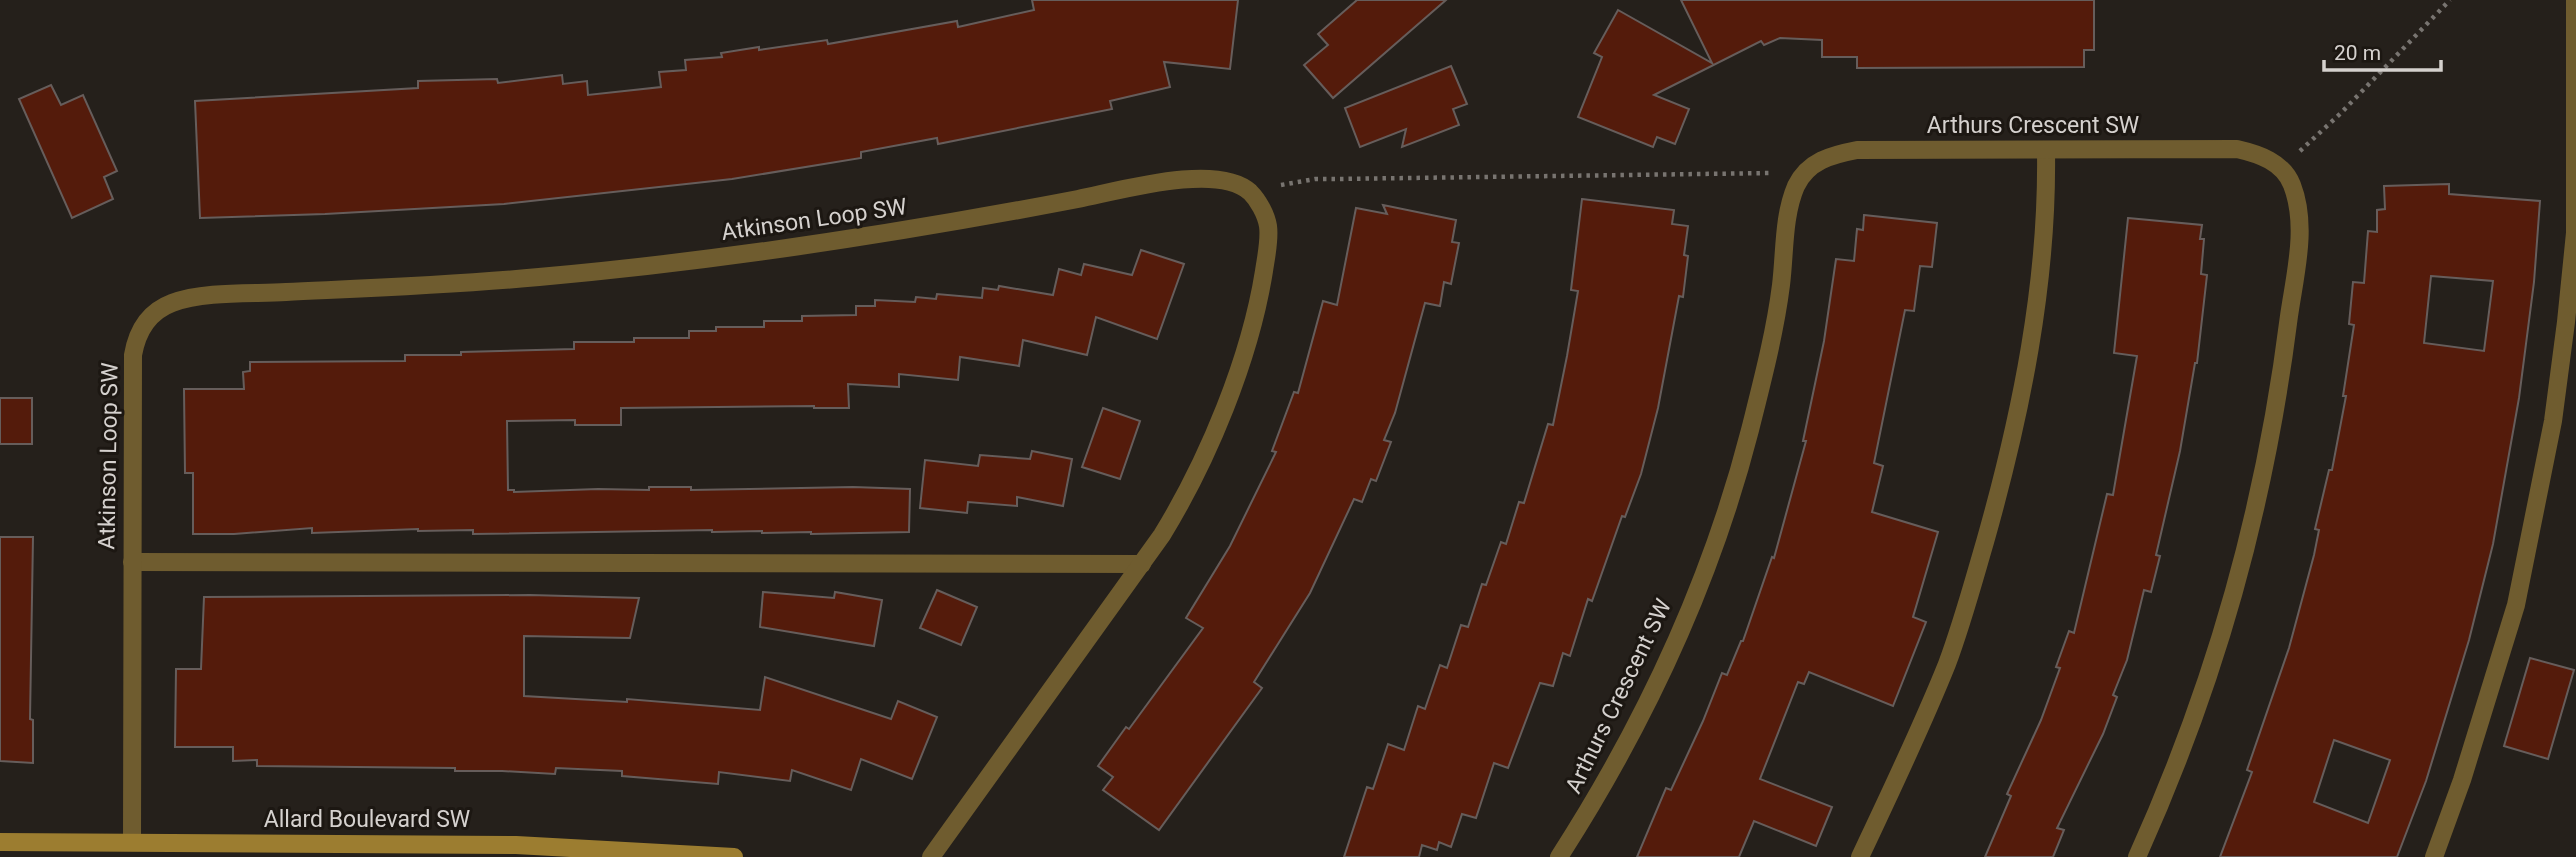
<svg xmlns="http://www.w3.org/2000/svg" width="2576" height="857" font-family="Roboto,sans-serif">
	<rect width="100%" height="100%" fill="#25201b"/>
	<g fill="#541b0b" stroke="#665d5b" stroke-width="2" fill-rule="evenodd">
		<path d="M1032,0H1238L1230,69L1164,62L1170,87L1110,101L1112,109L938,144L937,138L861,152V158L732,179L504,204L325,214L200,218L195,101L418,88V81L497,79L498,83L562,75L563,84L587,81L588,95L661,87L659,72L686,70L685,60L722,57L721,53L759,47V50L827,40L828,44L957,21L958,27L1034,10Z"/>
		<path d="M1357,0H1446L1333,98L1304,65L1328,45L1318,34Z"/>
		<path d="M1681,0H2094V50H2084V67L1857,68V57H1822V40L1780,38L1764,45L1761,41L1654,95L1689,109L1675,144L1657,137L1653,147L1578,117L1602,57L1594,53L1618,10L1712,63Z"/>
		<path d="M1451,66L1467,104L1453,109L1459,125L1402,147L1406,129L1360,147L1345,108Z"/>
		<path d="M51,85L61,105L83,95L117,171L104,177L113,199L72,218L19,99Z"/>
		<path d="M2449,184V194L2540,201L2534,282L2519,398L2493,544L2469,640L2426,781L2397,857H2220L2252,772L2247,770L2289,648L2314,555L2319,530L2315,529L2329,470H2332L2346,396H2343L2354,325L2349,324L2353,282L2364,283L2368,231L2377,232V210L2385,209L2384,186ZM2431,276L2493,281L2484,351L2424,343ZM2334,740L2390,760L2368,823L2314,802Z"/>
		<path d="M1582,199L1674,210L1672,224L1688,226L1684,255L1688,256L1683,297L1679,296L1658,408L1641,474L1625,517L1622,516L1592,601L1588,599L1570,656L1563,653L1553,686L1540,683L1508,768L1494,763L1476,818L1462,814L1451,847L1439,842L1437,850L1422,845L1419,857H1344L1367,787L1373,789L1388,744L1404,750L1418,706L1425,709L1440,665L1447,668L1461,625L1468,627L1482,584L1486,585L1501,542L1506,544L1519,502L1524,503L1548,424L1553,425L1567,356L1578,291L1571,290Z"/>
		<path d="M1383,205L1456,220L1452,242L1459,243L1451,284L1444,282L1440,306L1425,303L1395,413L1384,440L1391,442L1376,481L1371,479L1362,502L1354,499L1310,593L1254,682L1262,688L1159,830L1103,790L1113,777L1098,766L1126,727L1129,729L1203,628L1186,618L1230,546L1276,452L1272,451L1294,392L1298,393L1323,301L1337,305L1356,208L1387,214Z"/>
		<path d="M1864,215L1937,223L1932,267L1920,266L1914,311L1905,310L1874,463L1883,466L1872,512L1938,532L1913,617L1926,622L1893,706L1809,672L1804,684L1798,682L1760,779L1832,807L1816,846L1754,821L1739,857H1637L1666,788L1671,790L1703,721L1722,673L1727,675L1741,641H1743L1772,557L1774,558L1806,441H1803L1824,341L1836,259L1854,261L1857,229L1863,230Z"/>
		<path d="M2128,218L2202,225L2200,239H2204L2201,274L2207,275L2197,363H2195L2180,451L2156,555L2160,556L2151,592L2144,590L2127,660L2113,695L2117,697L2103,734L2057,828L2064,830L2053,857H1985L2011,796L2007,794L2041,720L2060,668L2056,667L2069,631L2074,633L2107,494L2113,495L2137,356L2114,353Z"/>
		<path d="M1141,250L1184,264L1157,339L1096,317L1087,355L1023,340L1019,366L960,357L958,380L899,374V387L848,384L849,408H814V406L621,408V425H575V420L507,421L508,490H514V492L598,489L649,490V487H691V490L853,487L910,489L909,532L811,534V532L762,533V531L712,532V530L473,534V530L418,531V529L312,533V528L234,534H193V473H185L184,389H244L243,372L250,371V362L405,361V355H461V352L574,349V342H634V338H689V331H716V327H764V321H802V316L856,315V306H875V300L915,302L916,297L936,299L937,294L982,298L983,288L998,290L999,286L1053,295L1059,269L1081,275L1084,264L1132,275Z"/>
		<rect x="0" y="398" width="32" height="46"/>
		<path d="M1103,408L1140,421L1120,479L1082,467Z"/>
		<path d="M1032,451L1072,459L1063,506L1017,497V506L968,502L967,513L920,508L925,460L978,466L980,455L1030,459Z"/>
		<path d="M0,537H33L30,719L33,720V763L0,761Z"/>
		<path d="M937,590L977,607L961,645L920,628Z"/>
		<path d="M763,592L834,598L835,592L882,600L874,646L760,627Z"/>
		<path d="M530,595L639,598L630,638L524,636V696L627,702V699L760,710L765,677L891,719L898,701L937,717L912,779L861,759L851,790L792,770L790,781L719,772L718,784L622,776V771L556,768L555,774L502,771H455V768L257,766V760L233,761V747H175L176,669H201L204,597Z"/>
		<path d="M2530,658L2574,670L2548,759L2504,746Z"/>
	</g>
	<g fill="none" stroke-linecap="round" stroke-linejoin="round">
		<g stroke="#787470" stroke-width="4.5" stroke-dasharray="3.5 5" stroke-linecap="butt">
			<path d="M2300,151L2341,113L2450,0"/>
			<path d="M1281,185L1315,179H1336L1772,173"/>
		</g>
		<g stroke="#6f5c2f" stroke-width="18">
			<path d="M132,562L1142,564"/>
			<path d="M1860,857C1890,793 1921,729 1947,664C1962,624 1973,583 1985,542C2021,415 2048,283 2046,151"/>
			<path d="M2434,857L2462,780L2516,605L2553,421L2566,322L2575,233V0"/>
		</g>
		<g stroke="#6f5c2f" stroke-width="18">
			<path d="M132,842L133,355C137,332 148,312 172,303C204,291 252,294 286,292C371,288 455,285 539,277C720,261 900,233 1078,199C1119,191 1217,162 1250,192C1258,200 1266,214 1268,226C1270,240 1266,257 1264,271C1250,359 1208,460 1162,535L931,857"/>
			<path d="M1559,857C1644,725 1711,582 1750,430C1762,382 1775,333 1781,285C1785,253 1783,216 1796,186C1808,161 1831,155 1857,150L2237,149C2259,154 2283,162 2292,185C2308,226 2295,274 2289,316C2265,507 2216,682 2137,857"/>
		</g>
		<path stroke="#9c7d30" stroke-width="18" d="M0,842L516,845L734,857"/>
	</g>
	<g text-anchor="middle" stroke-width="6" stroke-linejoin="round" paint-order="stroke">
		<g font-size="23" fill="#d5d1ce" stroke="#1c1712">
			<text x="2033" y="133">Arthurs Crescent SW</text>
			<text transform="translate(814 219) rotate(-8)" y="8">Atkinson Loop SW</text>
			<text transform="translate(108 456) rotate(-89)" y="8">Atkinson Loop SW</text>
			<text transform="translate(1618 696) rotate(-64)" y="8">Arthurs Crescent SW</text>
			<text x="367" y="827">Allard Boulevard SW</text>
		</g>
	</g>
	<path d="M2324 60v10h117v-10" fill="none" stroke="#d5d1ce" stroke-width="3.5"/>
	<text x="2334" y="60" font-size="21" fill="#d5d1ce" stroke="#1c1712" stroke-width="5" paint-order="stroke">20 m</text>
</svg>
